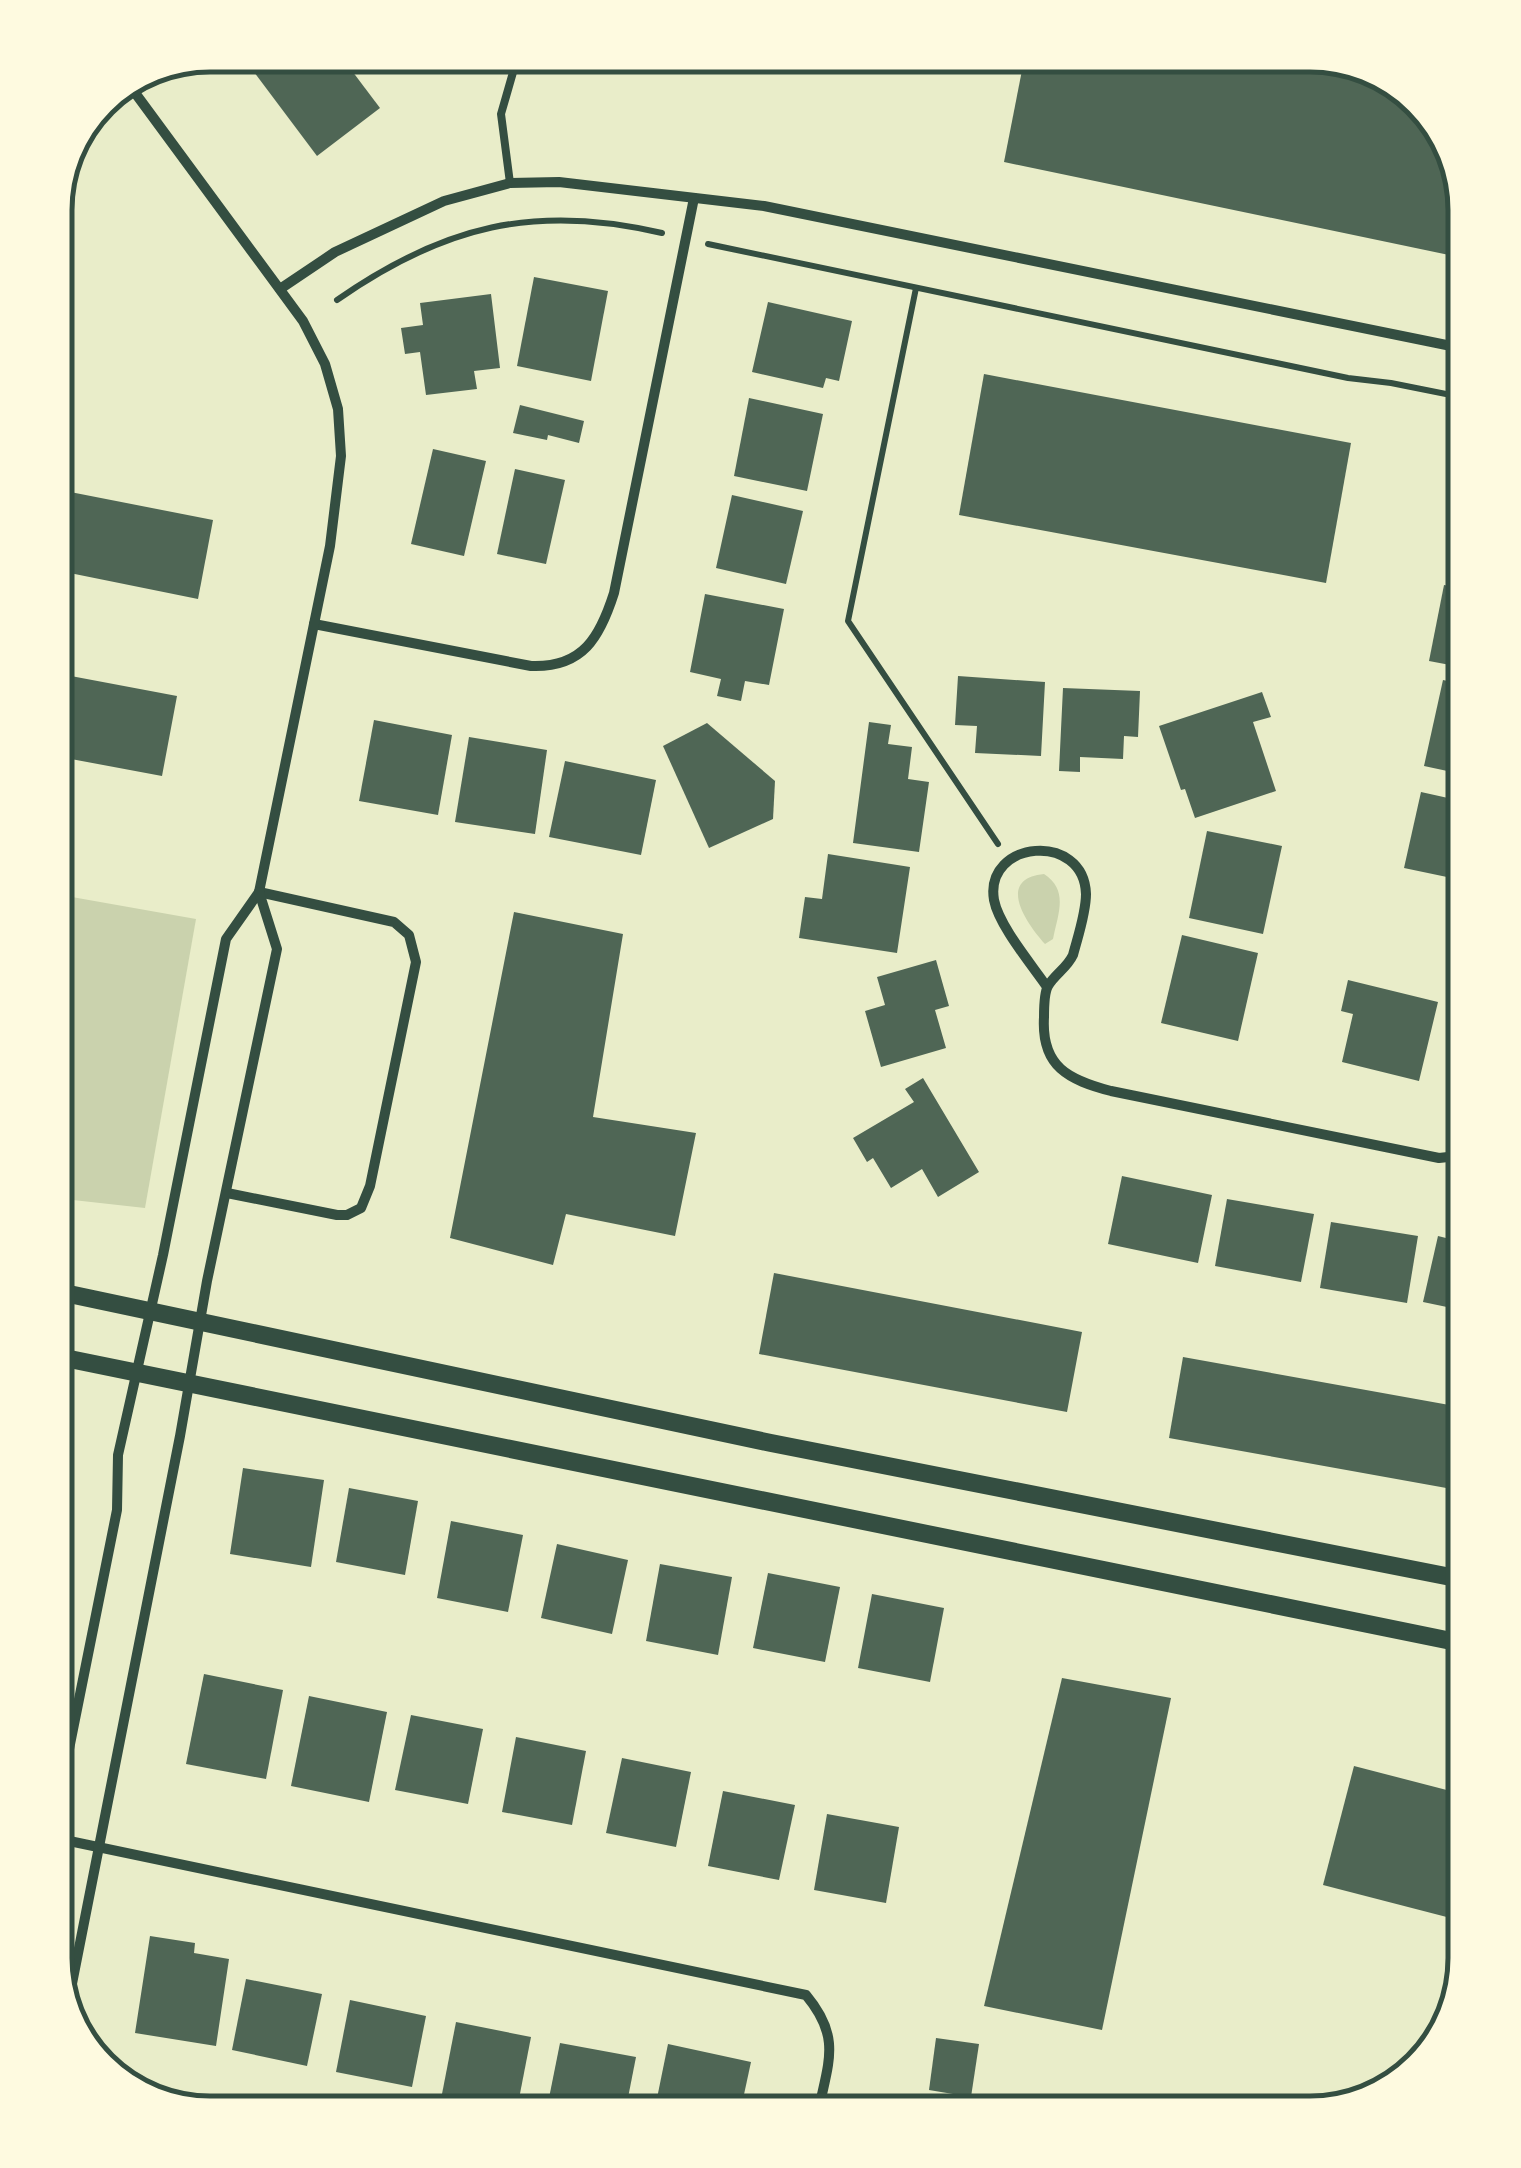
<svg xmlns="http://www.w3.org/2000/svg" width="1521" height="2168" font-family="Commissioner,sans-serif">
	<rect width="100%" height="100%" fill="#e9edc9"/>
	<g fill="#cad2ad">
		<path d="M1044,874C1069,890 1058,914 1053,939L1045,944C1027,924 995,879 1044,874Z"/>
		<path d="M55,894L196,919L145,1208L55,1198Z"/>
	</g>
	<g fill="#4f6655">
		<path d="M277,55H340L380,108L317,156L254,72Z"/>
		<path d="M1025,55H1320L1389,76L1445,132L1462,197L1449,255L1004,162Z"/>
		<path d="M534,277L608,291L591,381L517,366Z"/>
		<path d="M491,294L500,368L474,371L477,389L426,395L420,352L405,354L401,328L423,325L420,303Z"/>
		<path d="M768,302L852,321L839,381L826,378L823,388L752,372Z"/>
		<path d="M984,374L1351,443L1326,583L959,515Z"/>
		<path d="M749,398L823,414L807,491L734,476Z"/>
		<path d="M520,405L584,421L579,443L548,435L547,440L513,433Z"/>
		<path d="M433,449L486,461L464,556L411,544Z"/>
		<path d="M515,469L565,480L546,564L497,554Z"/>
		<path d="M55,489L213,520L198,599L55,570Z"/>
		<path d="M732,495L803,511L786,584L716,568Z"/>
		<path d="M1444,585L1466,589V668L1429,661Z"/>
		<path d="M705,594L784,609L769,685L745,681L741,701L717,696L721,679L690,672Z"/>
		<path d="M55,673L177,696L162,776L55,756Z"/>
		<path d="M958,676L1045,682L1041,756L975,753L977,726L955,725Z"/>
		<path d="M1443,680L1466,685V775L1424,766Z"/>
		<path d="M1063,688L1140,691L1138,737L1124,736L1123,759L1080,757V772L1059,771Z"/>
		<path d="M1262,692L1271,717L1253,722L1276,791L1195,818L1185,789L1181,790L1159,726Z"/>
		<path d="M374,720L452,735L438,815L359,801Z"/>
		<path d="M869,722L891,725L888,744L912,747L908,779L929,782L919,852L853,843Z"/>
		<path d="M707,723L775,781L773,819L709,848L663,746Z"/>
		<path d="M469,737L547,750L535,834L455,822Z"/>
		<path d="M565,761L656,780L641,855L549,837Z"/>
		<path d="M1421,792L1466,802V881L1404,868Z"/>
		<path d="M1207,831L1282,846L1263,934L1189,918Z"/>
		<path d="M828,854L910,867L897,953L799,938L805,897L822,899Z"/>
		<path d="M514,912L623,934L593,1117L696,1133L675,1236L566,1214L553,1265L450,1238Z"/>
		<path d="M1182,935L1258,953L1238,1041L1161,1023Z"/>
		<path d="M936,960L949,1006L935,1010L946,1048L881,1067L865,1011L885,1005L877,977Z"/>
		<path d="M1348,980L1438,1002L1419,1081L1342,1062L1353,1014L1341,1011Z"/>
		<path d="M923,1078L979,1172L938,1197L922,1169L891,1188L873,1158L867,1162L853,1138L914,1102L905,1089Z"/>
		<path d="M1122,1176L1212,1195L1198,1263L1108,1244Z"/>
		<path d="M1227,1199L1314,1214L1301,1282L1215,1266Z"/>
		<path d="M1331,1222L1418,1236L1407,1303L1320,1288Z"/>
		<path d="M1438,1236L1466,1243V1311L1423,1302Z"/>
		<path d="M774,1273L1082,1332L1067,1412L759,1354Z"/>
		<path d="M1183,1357L1466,1408L1463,1491L1169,1438Z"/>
		<path d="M243,1468L324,1480L311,1567L230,1554Z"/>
		<path d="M349,1488L418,1501L405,1575L336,1562Z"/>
		<path d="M451,1521L523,1535L508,1612L437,1598Z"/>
		<path d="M557,1544L628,1560L612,1634L541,1618Z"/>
		<path d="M660,1564L732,1577L718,1655L646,1641Z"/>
		<path d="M768,1573L840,1587L825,1662L753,1648Z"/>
		<path d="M872,1594L944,1608L930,1682L858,1668Z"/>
		<path d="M204,1674L283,1690L266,1779L186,1764Z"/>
		<path d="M1062,1678L1171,1698L1102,2030L984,2006Z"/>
		<path d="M309,1696L387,1712L369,1802L291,1786Z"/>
		<path d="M411,1715L483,1729L468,1804L395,1790Z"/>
		<path d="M516,1737L586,1751L572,1825L502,1812Z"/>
		<path d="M622,1758L691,1772L676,1847L606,1833Z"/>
		<path d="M1354,1766L1466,1795V1922L1323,1885Z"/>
		<path d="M723,1791L795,1805L779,1880L708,1866Z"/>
		<path d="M827,1814L899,1827L886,1903L814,1890Z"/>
		<path d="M150,1936L195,1943L194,1953L229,1959L216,2046L135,2033Z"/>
		<path d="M246,1979L322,1994L307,2066L232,2050Z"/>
		<path d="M350,2000L426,2016L412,2087L336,2072Z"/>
		<path d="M456,2022L531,2037L517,2109L442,2094Z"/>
		<path d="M936,2038L979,2044L971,2097L929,2090Z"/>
		<path d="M560,2043L636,2057L625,2113H546Z"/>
		<path d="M668,2044L751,2062L740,2113H654Z"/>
	</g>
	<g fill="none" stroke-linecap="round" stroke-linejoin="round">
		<g stroke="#344e41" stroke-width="6">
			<path d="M708,244L1348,378L1391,383L1466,398"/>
			<path d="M916,288L848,621L998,844"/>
			<path d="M337,300C443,226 535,203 662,233"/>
		</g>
		<path stroke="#344e41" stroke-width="8" d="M510,183L501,114L518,55"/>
		<g stroke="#344e41" stroke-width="10">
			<path d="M280,289L335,252L444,201L510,183L559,182L764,206L1466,349"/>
			<path d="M314,624L531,666C583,668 600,637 614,593L694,198"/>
			<path d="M1047,987C1032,965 999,926 994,900C984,840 1084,831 1086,894C1086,913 1078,936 1073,955C1067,968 1055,974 1048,986C1044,993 1044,1009 1044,1017C1041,1067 1069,1080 1111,1091L1439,1158L1466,1155"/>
			<path d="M227,1193L337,1215H347L361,1208L370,1186L416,962L409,935L394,922L259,892"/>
			<path d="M55,1819L117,1510L118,1455L163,1255L226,939L259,892L330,546L341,456L338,409L325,364L303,321L130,86"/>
			<path d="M55,1838L806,1995C842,2038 828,2062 818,2113"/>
			<path d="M68,2004L180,1436L207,1281L277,949L259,892"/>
		</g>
		<g stroke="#344e41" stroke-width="18">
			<path d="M55,1291L771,1443L1466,1580"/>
			<path d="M55,1356L1466,1644"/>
		</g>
	</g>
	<path d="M0 0H1521V2168H0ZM210 72H1310A138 138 0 0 1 1448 210V1958A138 138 0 0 1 1310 2096H210A138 138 0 0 1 72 1958V210A138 138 0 0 1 210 72Z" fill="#fefae0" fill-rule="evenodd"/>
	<path fill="none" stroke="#344e41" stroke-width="5" d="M210 72H1310A138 138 0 0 1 1448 210V1958A138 138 0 0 1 1310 2096H210A138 138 0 0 1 72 1958V210A138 138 0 0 1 210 72Z"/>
</svg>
